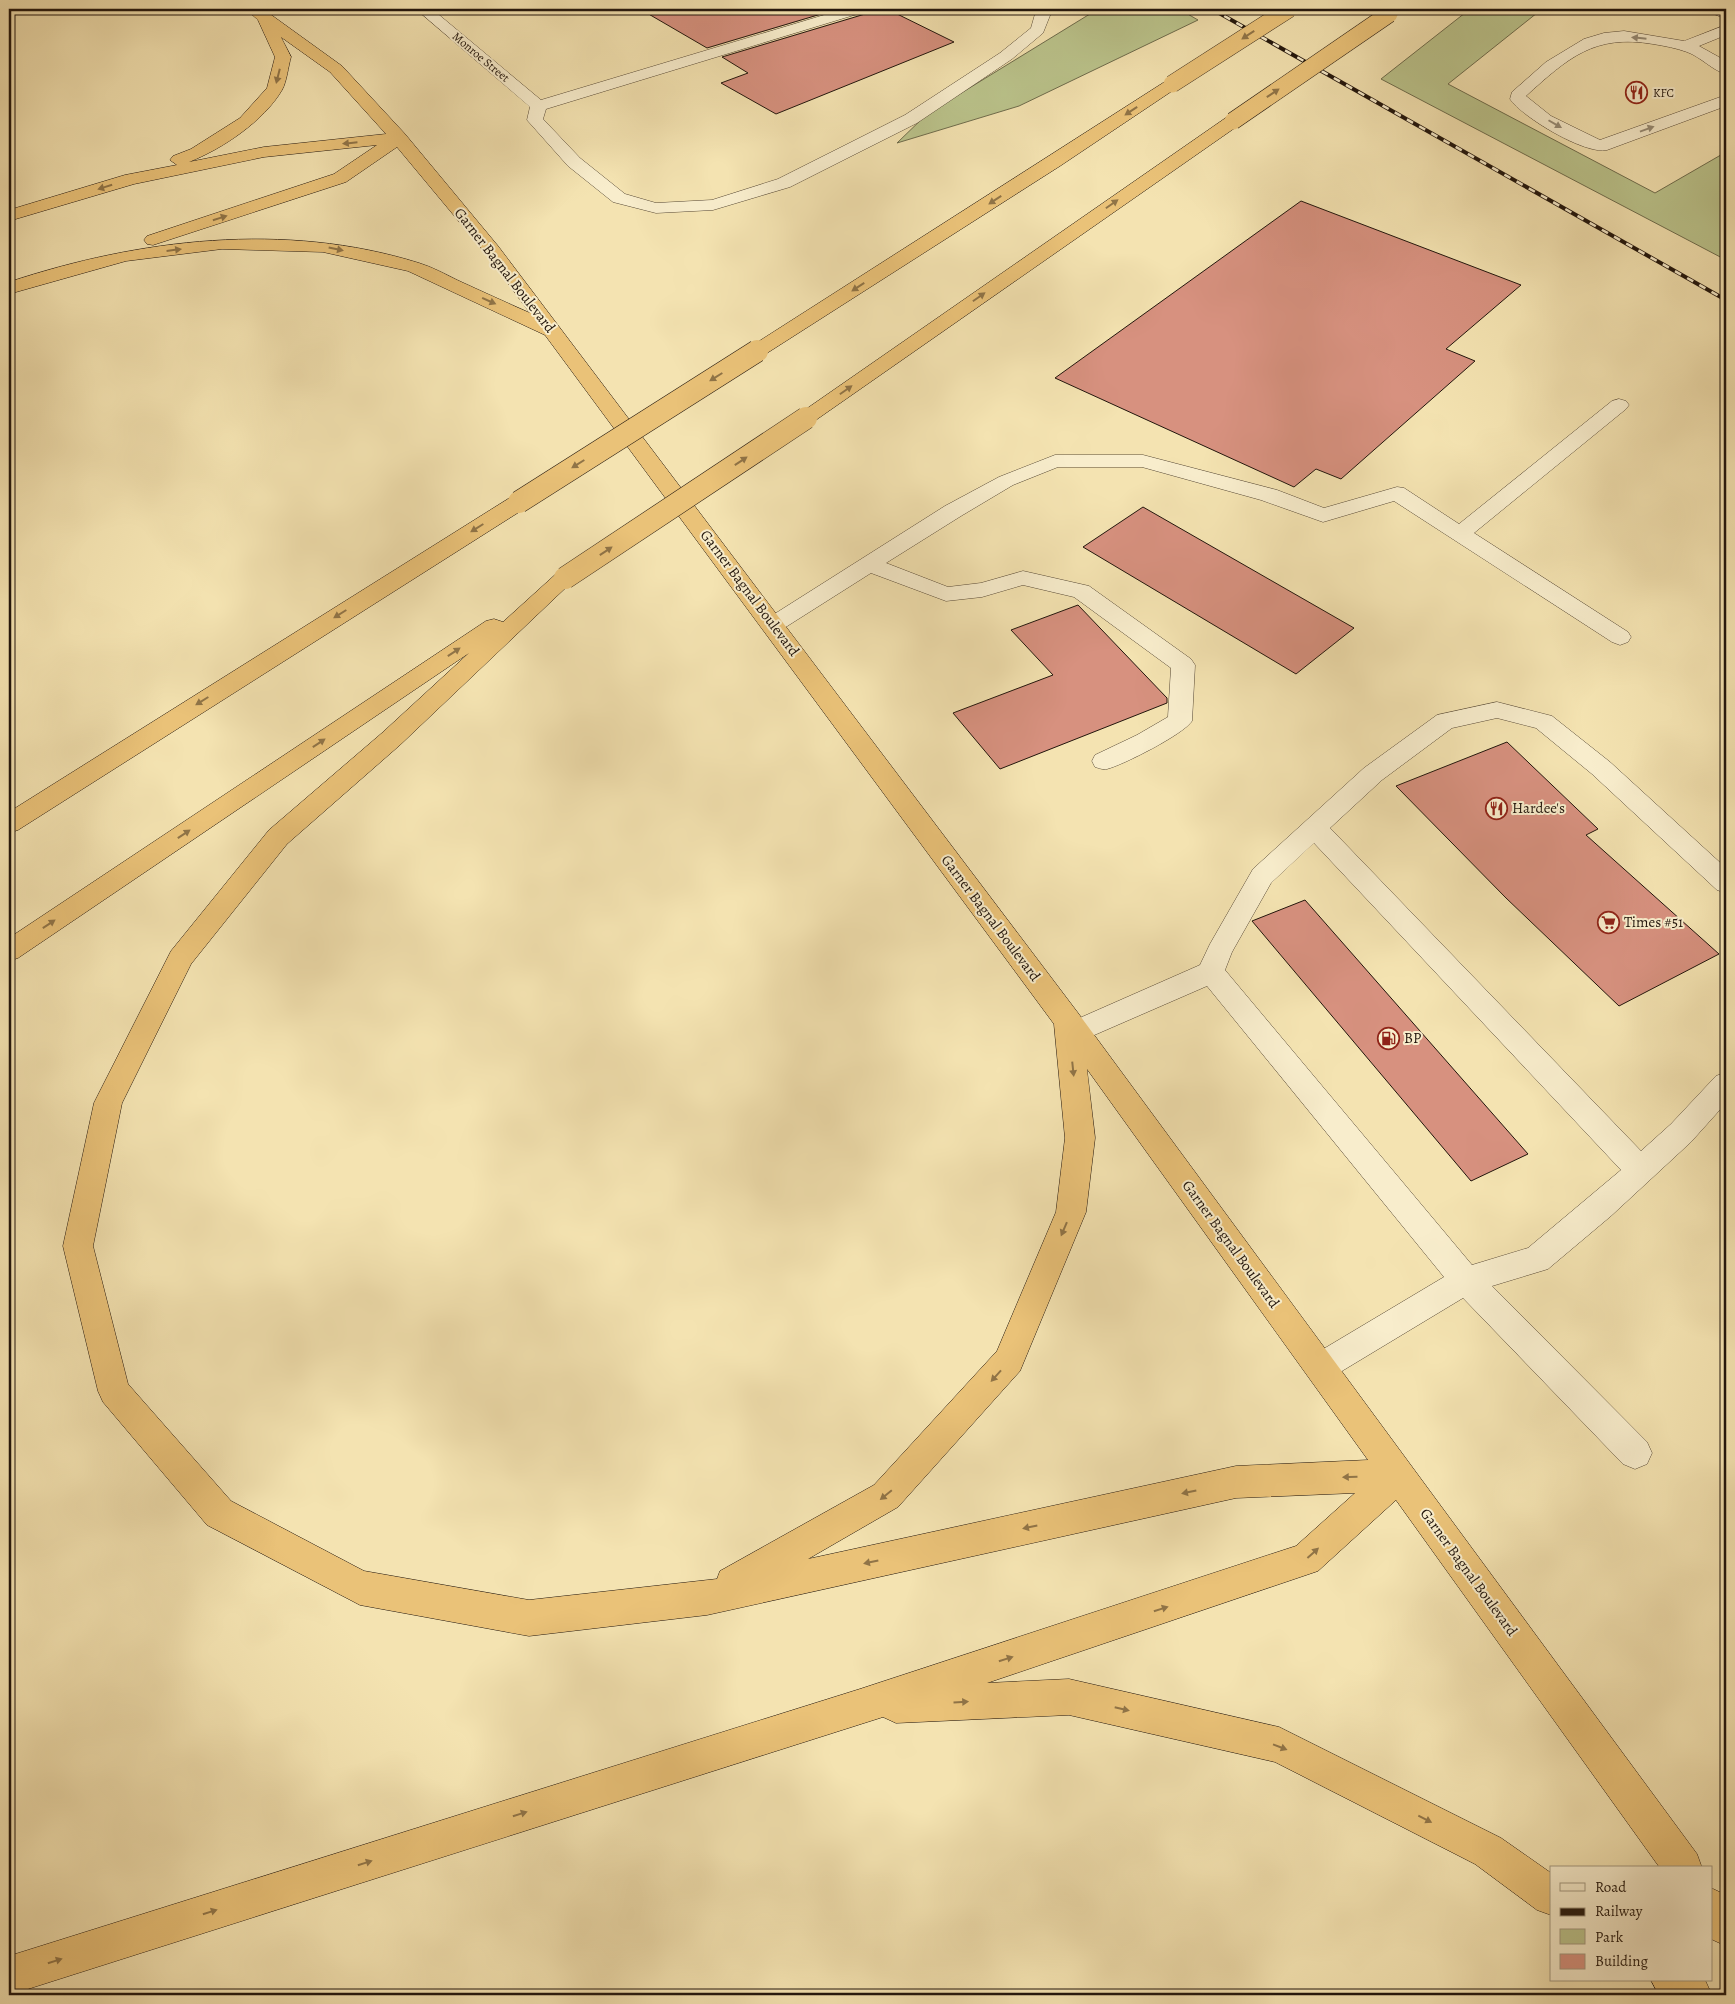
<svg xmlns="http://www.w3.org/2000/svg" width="1735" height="2004" font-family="Alegreya,serif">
	<rect width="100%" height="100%" fill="#f4e3b1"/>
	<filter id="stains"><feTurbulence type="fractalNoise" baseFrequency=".004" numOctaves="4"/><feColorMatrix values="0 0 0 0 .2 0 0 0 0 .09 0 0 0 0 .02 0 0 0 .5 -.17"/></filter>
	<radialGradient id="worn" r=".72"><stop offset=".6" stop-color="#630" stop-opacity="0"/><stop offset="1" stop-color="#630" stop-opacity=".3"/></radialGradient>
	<g fill="#bbc48c" stroke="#6e6c4c">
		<path d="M1098,9H1179L1198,20L1019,106L897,143L927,114Z"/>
		<path d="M1470,9H1542L1448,84L1655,193L1726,152V260L1381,79Z"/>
	</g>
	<g fill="#d7917f" stroke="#21150c">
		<path d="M640,9H838L707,48Z"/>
		<path d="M868,9H887L954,42L776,114L721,83L748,73L722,57L865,14Z"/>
		<path d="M1301,201L1521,285L1446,349L1475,361L1341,479L1316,469L1294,487L1055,378Z"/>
		<path d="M1143,507L1354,628L1296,674L1083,547Z"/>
		<path d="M1078,605L1167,698V703L1000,769L953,713L1053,675L1011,630Z"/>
		<path d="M1507,742L1598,829L1586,835L1719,954L1619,1006L1506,898L1396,786Z"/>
		<path d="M1305,900L1528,1154L1471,1181L1252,921Z"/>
	</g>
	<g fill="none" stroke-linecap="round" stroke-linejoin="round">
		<defs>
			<g id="minor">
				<path d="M416,9H432L541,100L844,9H866L864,12L546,109L543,119L580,158L625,194L656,203L712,200L778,179L905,115L1000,53L1031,28L1035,14L1030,9H1047L1051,13L1043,33L1012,59L917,123L790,187L713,210L656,213L613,202L568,166L527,120L530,107Z"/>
				<path d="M1706,9H1726V19L1709,12Z"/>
				<path d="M1726,25V35L1699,46L1726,61V74C1713,71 1701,57 1687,52C1676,48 1665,46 1653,44C1594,34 1568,58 1526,96L1551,116L1600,140L1726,95V106L1607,150C1585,155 1522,117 1510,99L1512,92L1546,62L1584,39L1604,33L1624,31L1684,41Z"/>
				<path d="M1619,399L1626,401L1629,405L1626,409L1474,533L1628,632L1631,637L1628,642L1620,645L1612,642L1394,501L1323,522L1261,500L1142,467H1058L1013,485L961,516L886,563L948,587L981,583L1023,571L1089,586L1191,659L1195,665L1192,721C1184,734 1123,765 1107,769C1103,770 1099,768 1095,767L1092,761L1095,755L1137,735L1168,717L1171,668L1074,597L1023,585L982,597L946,601L871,573L781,630L773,632L765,630L762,625L765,620L945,506L999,477L1055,455H1143L1277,490L1324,508L1397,487L1404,488L1459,524L1612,401Z"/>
				<path d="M1497,702L1552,716L1610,762L1726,868V893L1717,890L1592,774L1536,728L1497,718L1452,728L1382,780L1330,828L1641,1151L1671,1124L1716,1076L1726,1072V1103L1691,1142L1611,1216L1548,1269L1492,1286L1647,1442L1652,1453L1647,1464L1635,1469L1623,1464L1463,1298L1332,1377L1321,1382L1310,1377L1305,1367L1310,1357L1444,1277L1207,986L1076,1043L1066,1040L1062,1032L1066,1024L1200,965L1210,944L1253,869L1364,768L1437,715ZM1314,843L1621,1170L1528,1248L1472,1265L1225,970L1232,952L1271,883Z"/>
			</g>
			<g id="highway">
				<path d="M246,9H263L342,66L405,134L498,246L1078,1013L1697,1854L1702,1868H1660L1396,1500L1318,1571L987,1683L1069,1679L1279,1727L1501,1838L1551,1873V1915L1537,1910L1475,1864L1275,1762L1069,1715L896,1723L883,1717L9,1995V1956L860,1689L1296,1546L1355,1493L1236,1498L707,1615L529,1636L360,1605L207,1525L103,1402L98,1391L63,1246L94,1103L98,1095L171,951L269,830L382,733L469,653L18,958L9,961V938L486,621L494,619L503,622L557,573L565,571L573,573L576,578L400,745L287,844L191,964L122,1103L93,1246L128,1384L231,1501L364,1571L529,1600L717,1579L720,1571L874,1485L997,1351L1056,1212L1065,1138L1054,1024L545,335L408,271L323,252L222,249L126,261L9,294V282C139,239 285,221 419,263C432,267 445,274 457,280C481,291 505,302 530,313L486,254L397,147L346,182L153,245L147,244L144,240L147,236L334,174L377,145L264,157L134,184L9,221V210L125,175L177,165L170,160L173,156L191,149L240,118L267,88L275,57L258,20ZM281,37L330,72L386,134L264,147L189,162C222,149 264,121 282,90C287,81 288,67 291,57ZM1087,1069L1368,1460L1236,1466L808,1559L898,1507L1020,1371L1086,1212L1095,1138Z"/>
				<path d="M1172,79L1180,84L1178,87L1060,166L764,355H750L747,351L750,347L1166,81Z"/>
				<path d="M1233,116L1239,117L1241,121L1239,125L813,422L806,424L799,422L796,418L799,414L1227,117Z"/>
				<path d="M519,495L527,497L530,502L527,507L18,830L9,833V812L511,497Z"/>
				<path d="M1711,1888L1726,1895V1946L1711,1939Z"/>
				<path d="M1651,1980H1705L1712,1995H1659Z"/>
			</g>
		</defs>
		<use href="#minor" stroke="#564835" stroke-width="1"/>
		<use href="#highway" stroke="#21150c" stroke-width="1"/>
		<use href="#minor" fill="#f8edcc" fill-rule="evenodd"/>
		<use href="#highway" fill="#eac278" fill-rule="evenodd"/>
		<defs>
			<path id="rail" d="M1212,9L1726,300"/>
		</defs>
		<use href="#rail" stroke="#21150c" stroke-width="4"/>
		<use href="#rail" stroke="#f8edcc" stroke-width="2.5" stroke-dasharray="7" stroke-linecap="butt"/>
		<defs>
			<g id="highway-bridge-far1">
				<path d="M1172,84L1289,9"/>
				<path d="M1233,121L1389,14"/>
			</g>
			<g id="highway-bridge">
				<path d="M519,502L757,351"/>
				<path d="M565,578L806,418"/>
			</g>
		</defs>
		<use href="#highway-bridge-far1" stroke="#21150c" stroke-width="18" stroke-linecap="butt"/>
		<use href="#highway-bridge" stroke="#21150c" stroke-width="23" stroke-linecap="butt"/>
		<use href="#highway-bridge-far1" stroke="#eac278" stroke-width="17"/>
		<use href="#highway-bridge" stroke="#eac278" stroke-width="22"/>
	</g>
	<defs><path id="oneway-solid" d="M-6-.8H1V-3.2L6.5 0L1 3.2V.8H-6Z" transform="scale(1.25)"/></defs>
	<g fill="#907447">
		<use href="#oneway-solid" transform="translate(1248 35) rotate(147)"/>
		<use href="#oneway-solid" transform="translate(278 76) rotate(104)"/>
		<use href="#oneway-solid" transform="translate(1273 93) rotate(-34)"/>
		<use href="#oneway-solid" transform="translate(1131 111) rotate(146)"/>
		<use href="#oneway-solid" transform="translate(350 143) rotate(174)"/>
		<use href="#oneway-solid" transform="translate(105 187) rotate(163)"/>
		<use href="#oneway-solid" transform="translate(995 200) rotate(147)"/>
		<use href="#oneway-solid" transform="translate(1112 204) rotate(-35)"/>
		<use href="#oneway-solid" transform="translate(220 218) rotate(-18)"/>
		<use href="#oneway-solid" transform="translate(336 249) rotate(12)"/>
		<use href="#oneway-solid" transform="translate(174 250) rotate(-7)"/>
		<use href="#oneway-solid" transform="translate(858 287) rotate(147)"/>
		<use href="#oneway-solid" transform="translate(979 297) rotate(-35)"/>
		<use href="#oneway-solid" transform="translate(489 301) rotate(24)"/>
		<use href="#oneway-solid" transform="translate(716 377) rotate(148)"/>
		<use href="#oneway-solid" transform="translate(846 390) rotate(-35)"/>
		<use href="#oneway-solid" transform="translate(741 461) rotate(-34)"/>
		<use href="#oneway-solid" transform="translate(578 464) rotate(148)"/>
		<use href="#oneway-solid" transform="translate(477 528) rotate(148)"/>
		<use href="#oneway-solid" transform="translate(606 551) rotate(-34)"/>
		<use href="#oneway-solid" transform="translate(340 614) rotate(148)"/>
		<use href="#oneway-solid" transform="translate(454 652) rotate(-34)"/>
		<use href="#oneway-solid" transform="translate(202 701) rotate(148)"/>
		<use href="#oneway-solid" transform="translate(319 743) rotate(-34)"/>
		<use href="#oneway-solid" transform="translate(184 834) rotate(-34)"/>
		<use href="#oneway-solid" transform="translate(49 924) rotate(-34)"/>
		<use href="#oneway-solid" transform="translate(1073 1069) rotate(84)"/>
		<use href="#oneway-solid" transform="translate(1064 1229) rotate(113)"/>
		<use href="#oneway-solid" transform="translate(996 1376) rotate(132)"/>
		<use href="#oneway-solid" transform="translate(1350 1477) rotate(178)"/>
		<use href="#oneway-solid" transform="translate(1189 1492) rotate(168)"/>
		<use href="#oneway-solid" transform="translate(886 1495) rotate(141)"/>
		<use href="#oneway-solid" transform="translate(1030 1527) rotate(168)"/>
		<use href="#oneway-solid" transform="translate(1313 1553) rotate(-42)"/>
		<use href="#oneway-solid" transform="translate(871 1562) rotate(168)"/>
		<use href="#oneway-solid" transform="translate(1161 1609) rotate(-18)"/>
		<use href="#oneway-solid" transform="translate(1006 1659) rotate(-18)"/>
		<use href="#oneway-solid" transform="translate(961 1702) rotate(-3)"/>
		<use href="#oneway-solid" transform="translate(1122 1709) rotate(13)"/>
		<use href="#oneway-solid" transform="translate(1280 1747) rotate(21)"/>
		<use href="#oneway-solid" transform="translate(520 1814) rotate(-18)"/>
		<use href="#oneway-solid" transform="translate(1425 1819) rotate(27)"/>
		<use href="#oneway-solid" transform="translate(365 1863) rotate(-18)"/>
		<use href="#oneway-solid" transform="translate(210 1912) rotate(-18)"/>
		<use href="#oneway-solid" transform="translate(55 1961) rotate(-18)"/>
	</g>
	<g fill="#978c76">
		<use href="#oneway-solid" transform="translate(1639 38) rotate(-174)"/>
		<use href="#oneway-solid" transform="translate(1555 124) rotate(30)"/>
		<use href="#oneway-solid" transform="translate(1647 129) rotate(-20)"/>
	</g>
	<defs>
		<symbol id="restaurant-ring" viewBox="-11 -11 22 22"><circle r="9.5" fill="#f8edcc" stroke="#8f2418" stroke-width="1.5"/><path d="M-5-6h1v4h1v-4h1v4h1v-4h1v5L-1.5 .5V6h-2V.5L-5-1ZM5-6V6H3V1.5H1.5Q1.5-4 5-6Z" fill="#8f2418"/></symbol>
		<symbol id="supermarket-ring" viewBox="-11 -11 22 22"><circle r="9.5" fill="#f8edcc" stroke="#8f2418" stroke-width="1.5"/><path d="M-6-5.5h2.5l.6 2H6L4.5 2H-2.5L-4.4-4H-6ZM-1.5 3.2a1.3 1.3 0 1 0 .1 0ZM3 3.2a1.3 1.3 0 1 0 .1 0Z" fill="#8f2418"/></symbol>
		<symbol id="fuel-ring" viewBox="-11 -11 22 22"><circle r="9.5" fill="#f8edcc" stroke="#8f2418" stroke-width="1.5"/><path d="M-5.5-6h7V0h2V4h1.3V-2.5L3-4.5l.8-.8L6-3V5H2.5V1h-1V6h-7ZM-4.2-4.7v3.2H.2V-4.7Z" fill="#8f2418"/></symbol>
	</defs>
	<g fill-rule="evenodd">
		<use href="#restaurant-ring" x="1624" y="80" width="25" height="25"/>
		<use href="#restaurant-ring" x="1484" y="796" width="25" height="25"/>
		<use href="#supermarket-ring" x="1596" y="910" width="25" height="25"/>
		<use href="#fuel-ring" x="1376" y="1026" width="25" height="25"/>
	</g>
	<g text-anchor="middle" stroke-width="4" stroke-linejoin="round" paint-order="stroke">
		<g font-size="12" fill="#21150c" stroke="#f8edcc">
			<text transform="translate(481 57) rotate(40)" y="4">Monroe Street</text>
		</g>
		<g font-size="12" fill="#21150c" stroke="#f8edcc" text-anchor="start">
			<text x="1653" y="97">KFC</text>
		</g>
		<g font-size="15" fill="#21150c" stroke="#f8edcc">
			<text transform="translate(505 270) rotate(52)" y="5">Garner Bagnal Boulevard</text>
			<text transform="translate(750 593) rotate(53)" y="5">Garner Bagnal Boulevard</text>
			<text transform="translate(991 918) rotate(53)" y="5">Garner Bagnal Boulevard</text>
			<text transform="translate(1231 1244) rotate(54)" y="5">Garner Bagnal Boulevard</text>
			<text transform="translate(1469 1572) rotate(54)" y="5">Garner Bagnal Boulevard</text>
		</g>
		<g font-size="15" fill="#21150c" stroke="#f8edcc" text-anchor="start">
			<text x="1512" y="813">Hardee's</text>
			<text x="1624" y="927">Times #51</text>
			<text x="1404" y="1043">BP</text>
		</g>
	</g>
	<rect width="1735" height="2004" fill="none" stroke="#f4e3b1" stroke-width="30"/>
	<rect x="10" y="10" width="1715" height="1984" fill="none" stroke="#21150c" stroke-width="2.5"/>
	<rect x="15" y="15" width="1705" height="1974" fill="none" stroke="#21150c"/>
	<rect x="1550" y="1866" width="162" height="115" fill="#f8edcc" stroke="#a2977f"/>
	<rect x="1560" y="1883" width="25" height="8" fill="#f8edcc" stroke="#a2977f"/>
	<text x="1595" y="1892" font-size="15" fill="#21150c">Road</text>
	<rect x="1560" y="1908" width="25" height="8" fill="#21150c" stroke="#a2977f"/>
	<text x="1595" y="1916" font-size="15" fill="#21150c">Railway</text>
	<rect x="1560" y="1929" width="25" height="15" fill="#bbc48c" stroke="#a2977f"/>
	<text x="1595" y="1942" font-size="15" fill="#21150c">Park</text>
	<rect x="1560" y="1954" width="25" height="15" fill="#d7917f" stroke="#a2977f"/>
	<text x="1595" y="1966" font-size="15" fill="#21150c">Building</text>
	<rect width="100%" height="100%" filter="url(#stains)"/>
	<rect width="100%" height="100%" fill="url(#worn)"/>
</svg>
